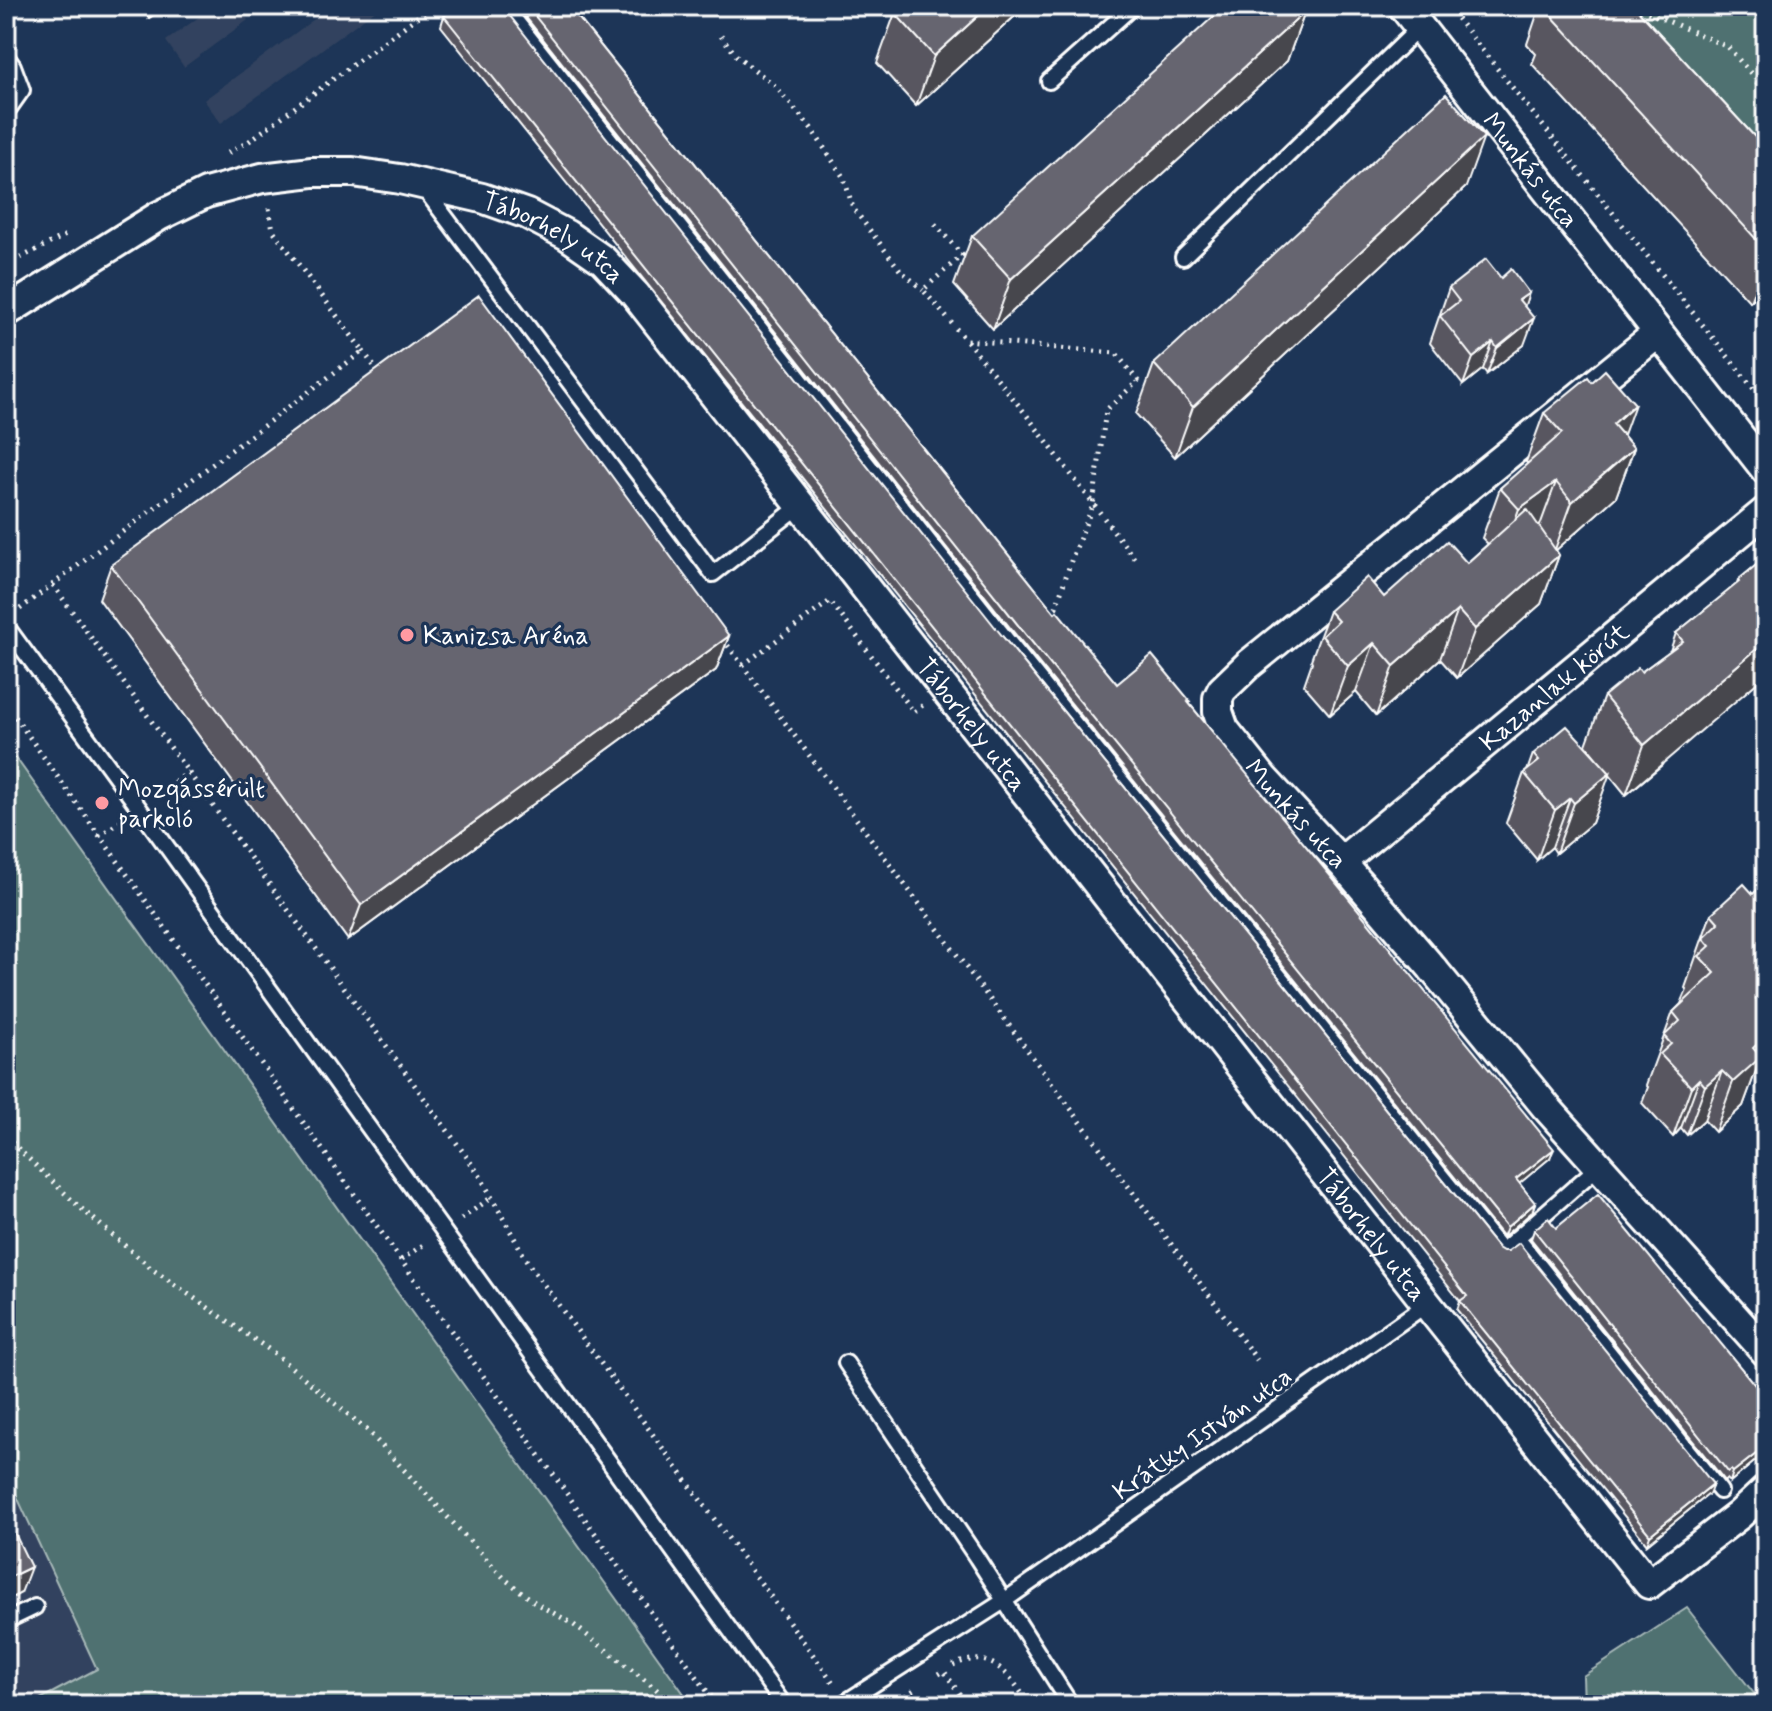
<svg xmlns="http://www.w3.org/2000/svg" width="1772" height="1711" font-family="Mynerve,sans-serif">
	<rect width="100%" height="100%" fill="#1d3557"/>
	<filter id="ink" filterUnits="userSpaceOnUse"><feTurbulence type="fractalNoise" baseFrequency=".0125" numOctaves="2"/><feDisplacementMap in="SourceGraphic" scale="16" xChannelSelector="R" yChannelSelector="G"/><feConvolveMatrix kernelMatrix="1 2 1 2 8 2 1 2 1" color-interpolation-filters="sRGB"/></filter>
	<g filter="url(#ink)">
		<g fill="#33435e">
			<path d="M214,6H252L242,13L248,20L184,67L166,41Z"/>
			<path d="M332,6H381L221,123L204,100Z"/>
			<path d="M6,1473L97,1669L29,1705H6Z"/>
		</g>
		<g fill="#4f7171" stroke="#a7b8b8" stroke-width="2">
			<path d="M1597,6H1766V198Z"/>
			<path d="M6,744L692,1705H29L97,1669L6,1473Z"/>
			<path d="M1687,1608L1763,1705H1584L1583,1676Z"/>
		</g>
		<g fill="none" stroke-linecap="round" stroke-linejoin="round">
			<defs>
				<g id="lane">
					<path d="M504,6L1007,640L1502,1251L1599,1166"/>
					<path d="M6,56L13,66L22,90L10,107L6,110"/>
					<path d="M1049,81L1133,6"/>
					<path d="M423,187L713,574L801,505"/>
					<path d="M1183,257L1420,27"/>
					<path d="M6,626L139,808L784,1705"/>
					<path d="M1517,1238L1720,1491"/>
					<path d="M846,1363L977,1558L1071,1705"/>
					<path d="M6,1621L35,1607"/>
					<path d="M841,1705L1004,1601L1427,1304"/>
				</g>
				<g id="street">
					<path id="s1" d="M1403,6L1766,470"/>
					<path id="s2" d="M6,312L159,216L206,193L262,178L312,172H353L400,179L482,198L527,214L567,235L603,260L635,294L1427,1304L1649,1584L1739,1515L1766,1490"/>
					<path id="s3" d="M1658,333L1248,665L1222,690L1218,698V712L1224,729L1263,778L1341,862L1432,968L1546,1107L1766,1352"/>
					<path id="s4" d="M1341,862L1766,511"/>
				</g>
			</defs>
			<use href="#lane" stroke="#fff" stroke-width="20"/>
			<use href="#street" stroke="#fff" stroke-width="34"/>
			<g stroke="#fff" stroke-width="5" stroke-dasharray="2 6" stroke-linecap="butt">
				<path d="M1447,6L1766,404"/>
				<path d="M1633,6L1728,47L1766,91"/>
				<path d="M721,36L737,56L774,85L811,128L844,178L853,208L900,270L923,290"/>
				<path d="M1757,83L1766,113"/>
				<path d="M228,153L248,142L432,6"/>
				<path d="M935,224L962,255L923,290L966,340L1116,353L1138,381L1106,410L1093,505L1072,558L1056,607L1047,614"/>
				<path d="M6,265L66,235"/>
				<path d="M967,341L1025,413L1137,562"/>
				<path d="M363,351L379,373"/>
				<path d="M53,585L479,1174L528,1263L835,1685"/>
				<path d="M20,609L363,351L273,230L269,208"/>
				<path d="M723,639L1257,1360"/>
				<path d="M743,665L830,601L914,712L923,705"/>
				<path d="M6,704L717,1705"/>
				<path d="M155,796L189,772"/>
				<path d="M99,836L121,821"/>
				<path d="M6,1137L75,1203L152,1269L274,1353L367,1430L505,1579L537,1604L570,1622L655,1688L673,1705"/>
				<path d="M461,1219L492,1197"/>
				<path d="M401,1260L426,1243"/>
				<path d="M953,1665C993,1648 1009,1675 1030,1705"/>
				<path d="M939,1674L944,1671L967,1705"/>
				<path d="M892,1705L917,1688"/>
			</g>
			<use href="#lane" stroke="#1d3557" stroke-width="14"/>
			<use href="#street" stroke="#1d3557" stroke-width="28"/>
		</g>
		<g fill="#585760" stroke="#fff" stroke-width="2">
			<path d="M141,6H166L149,18Z"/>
			<path d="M517,6H569L1055,613L1117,684L1190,701L1189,703L1550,1158L1519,1183L1535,1203L1532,1212L1503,1237L1015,634Z"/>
			<path d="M1026,6L916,106L877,63L895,13Z"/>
			<path d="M1540,6H1634L1766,149V306L1756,296L1750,302L1532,64L1536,54L1527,44Z"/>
			<path d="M1305,12L1287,61L993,329L954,285L972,236Z"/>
			<path d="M444,16L1003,637L1498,1248L1713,1484L1709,1494L1647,1544L1457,1310L1460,1301L441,26Z"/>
			<path d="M1466,187L1175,457L1136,414L1154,364Z"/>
			<path d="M1449,288L1524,307V345L1487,374L1483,369L1463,385L1430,343Z"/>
			<path d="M1544,413L1624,436L1634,448L1616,497L1556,550L1559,555L1541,604L1457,678L1440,659L1376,716L1356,692L1330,715L1304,685L1312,662L1311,660L1329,611L1384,597L1467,563L1488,544L1482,538L1500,488L1528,464L1526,462Z"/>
			<path d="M1766,557L1662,765L1626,795L1609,774L1592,823L1556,853L1552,847L1537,860L1506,823L1524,773L1527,771L1533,754L1602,765L1586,745L1604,696L1641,672L1670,651L1676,633L1736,585L1738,580Z"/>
			<path d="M111,565L729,636L716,670L348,940L99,599Z"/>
			<path d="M1766,890V1028L1764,1032L1766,1038L1759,1055L1761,1057L1743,1106L1715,1132L1704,1120L1687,1135L1681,1128L1673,1137L1642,1103L1648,1087L1646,1085L1673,1012L1681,1004L1687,990L1685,988L1711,914L1753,894Z"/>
			<path d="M1556,1228L1759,1390L1766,1384V1452L1730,1482L1727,1479L1725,1481L1531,1239L1534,1230Z"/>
		</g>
		<g fill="#47474e" stroke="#fff" stroke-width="2">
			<path d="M153,6H166L149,18Z"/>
			<path d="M989,6H1026L916,106L934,56Z"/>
			<path d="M1305,12L1287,61L993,329L1011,279Z"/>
			<path d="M1484,137L1466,187L1175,457L1193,407Z"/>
			<path d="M1766,258V270L1756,296L1750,302Z"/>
			<path d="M1529,293L1520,320L1519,300Z"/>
			<path d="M1534,318L1524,345L1487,374L1497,348Z"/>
			<path d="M1493,342L1483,369L1463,385L1473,358Z"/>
			<path d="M1635,404L1617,454L1613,424Z"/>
			<path d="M1634,448L1616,497L1554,552L1572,502Z"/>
			<path d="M1556,482L1538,531L1501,559L1519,509Z"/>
			<path d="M1559,555L1541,604L1457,678L1475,629Z"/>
			<path d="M1458,610L1440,659L1376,716L1394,666Z"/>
			<path d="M729,636L716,670L348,940L361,905Z"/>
			<path d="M1766,641V675L1626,795L1644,745Z"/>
			<path d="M1374,643L1356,692L1330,715L1348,666Z"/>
			<path d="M1610,773L1592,823L1556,853L1574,803Z"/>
			<path d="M1570,798L1552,847L1537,860L1555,810Z"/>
			<path d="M1766,990V1028L1762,1040L1766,1036V1038L1758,1059L1761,1057L1743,1106L1715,1132L1733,1082L1756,999Z"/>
			<path d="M1722,1071L1704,1120L1687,1135L1705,1086Z"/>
			<path d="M1699,1079L1681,1128L1673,1137L1691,1087Z"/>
			<path d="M1554,1149L1550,1158L1513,1189L1516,1179Z"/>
			<path d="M1535,1203L1532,1212L1503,1237L1507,1227Z"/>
			<path d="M1766,1446V1452L1730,1482L1733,1472Z"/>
			<path d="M1713,1484L1709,1494L1647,1544L1650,1535Z"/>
			<path d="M31,1567L21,1593L6,1601V1579Z"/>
		</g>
		<g fill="#666570" stroke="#fff" stroke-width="2">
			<path d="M457,6H502L1003,637L1498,1248L1503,1251H1508L1519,1243L1713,1484L1650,1535L1460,1301L1467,1296L444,16Z"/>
			<path d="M527,6H569L1055,613L1057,611L1117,684L1152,655L1190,701L1188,702L1554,1149L1516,1179L1535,1203L1507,1227L1018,625Z"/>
			<path d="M903,6H989L934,56L895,13Z"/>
			<path d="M1225,6H1300L1305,12L1011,279L972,236Z"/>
			<path d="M1555,6H1634L1766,149V250L1550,14L1557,8Z"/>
			<path d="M1446,94L1484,137L1193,407L1154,364Z"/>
			<path d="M1486,259L1501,278L1511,269L1529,293L1519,300L1534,318L1497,348L1493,342L1473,358L1440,316L1459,301L1449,288Z"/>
			<path d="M479,295L729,636L361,905L111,565Z"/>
			<path d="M1605,370L1635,404L1613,424L1634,448L1572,502L1556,482L1519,509L1500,488L1562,433L1544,413L1588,377L1592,382Z"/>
			<path d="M1527,509L1559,555L1475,629L1458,610L1394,666L1374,643L1348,666L1322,636L1338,621L1329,611L1367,577L1384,597L1447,541L1467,563Z"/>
			<path d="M1766,557V641L1644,745L1604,696L1638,668L1641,672L1683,641L1676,633L1739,582L1738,580Z"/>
			<path d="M1567,726L1610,773L1574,803L1570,798L1555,810L1524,773L1539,761L1533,754Z"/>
			<path d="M1744,884L1753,894L1762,885L1766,890V990L1756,999L1766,1011V1020L1759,1026L1766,1034V1036L1753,1048L1761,1057L1733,1082L1722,1071L1705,1086L1699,1079L1691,1087L1660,1054L1671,1044L1664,1036L1680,1021L1673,1012L1715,973L1699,956L1710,946L1703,938L1719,923L1711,914Z"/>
			<path d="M1598,1194L1759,1390L1766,1384V1446L1733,1472L1731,1470L1728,1472L1534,1230L1548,1218L1556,1228Z"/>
			<path d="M6,1515L31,1567L6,1579Z"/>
		</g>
	</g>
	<g fill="#ff9aa2" stroke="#1d3557" stroke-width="3">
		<circle cx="407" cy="635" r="8"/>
		<circle cx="102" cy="803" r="8"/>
	</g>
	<g text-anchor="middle" stroke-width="7" stroke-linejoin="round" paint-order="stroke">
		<g font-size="26" fill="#fff" stroke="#1d3557">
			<text dy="9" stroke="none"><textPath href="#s1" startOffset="208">Munkás utca</textPath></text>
			<text dy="9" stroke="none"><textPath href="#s2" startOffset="596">Táborhely utca</textPath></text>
			<text dy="9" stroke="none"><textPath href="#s4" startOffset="276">Kazanlak körút</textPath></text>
			<text dy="9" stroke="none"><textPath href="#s2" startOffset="1244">Táborhely utca</textPath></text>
			<text dy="9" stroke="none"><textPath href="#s3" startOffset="716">Munkás utca</textPath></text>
			<text dy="9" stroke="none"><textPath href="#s2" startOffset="1892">Táborhely utca</textPath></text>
			<text transform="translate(1202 1433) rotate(-35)" y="9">Krátky István utca</text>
		</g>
		<g font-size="26" fill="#fff" stroke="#1d3557" text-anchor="start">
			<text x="423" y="644">Kanizsa Aréna</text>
			<text x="118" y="797">Mozgássérült<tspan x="118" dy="30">parkoló</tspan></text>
		</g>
	</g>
	<rect width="1772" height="1711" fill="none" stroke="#1d3557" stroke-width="32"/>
	<rect x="16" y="16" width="1740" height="1679" fill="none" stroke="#fff" stroke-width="3" filter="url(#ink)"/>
</svg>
